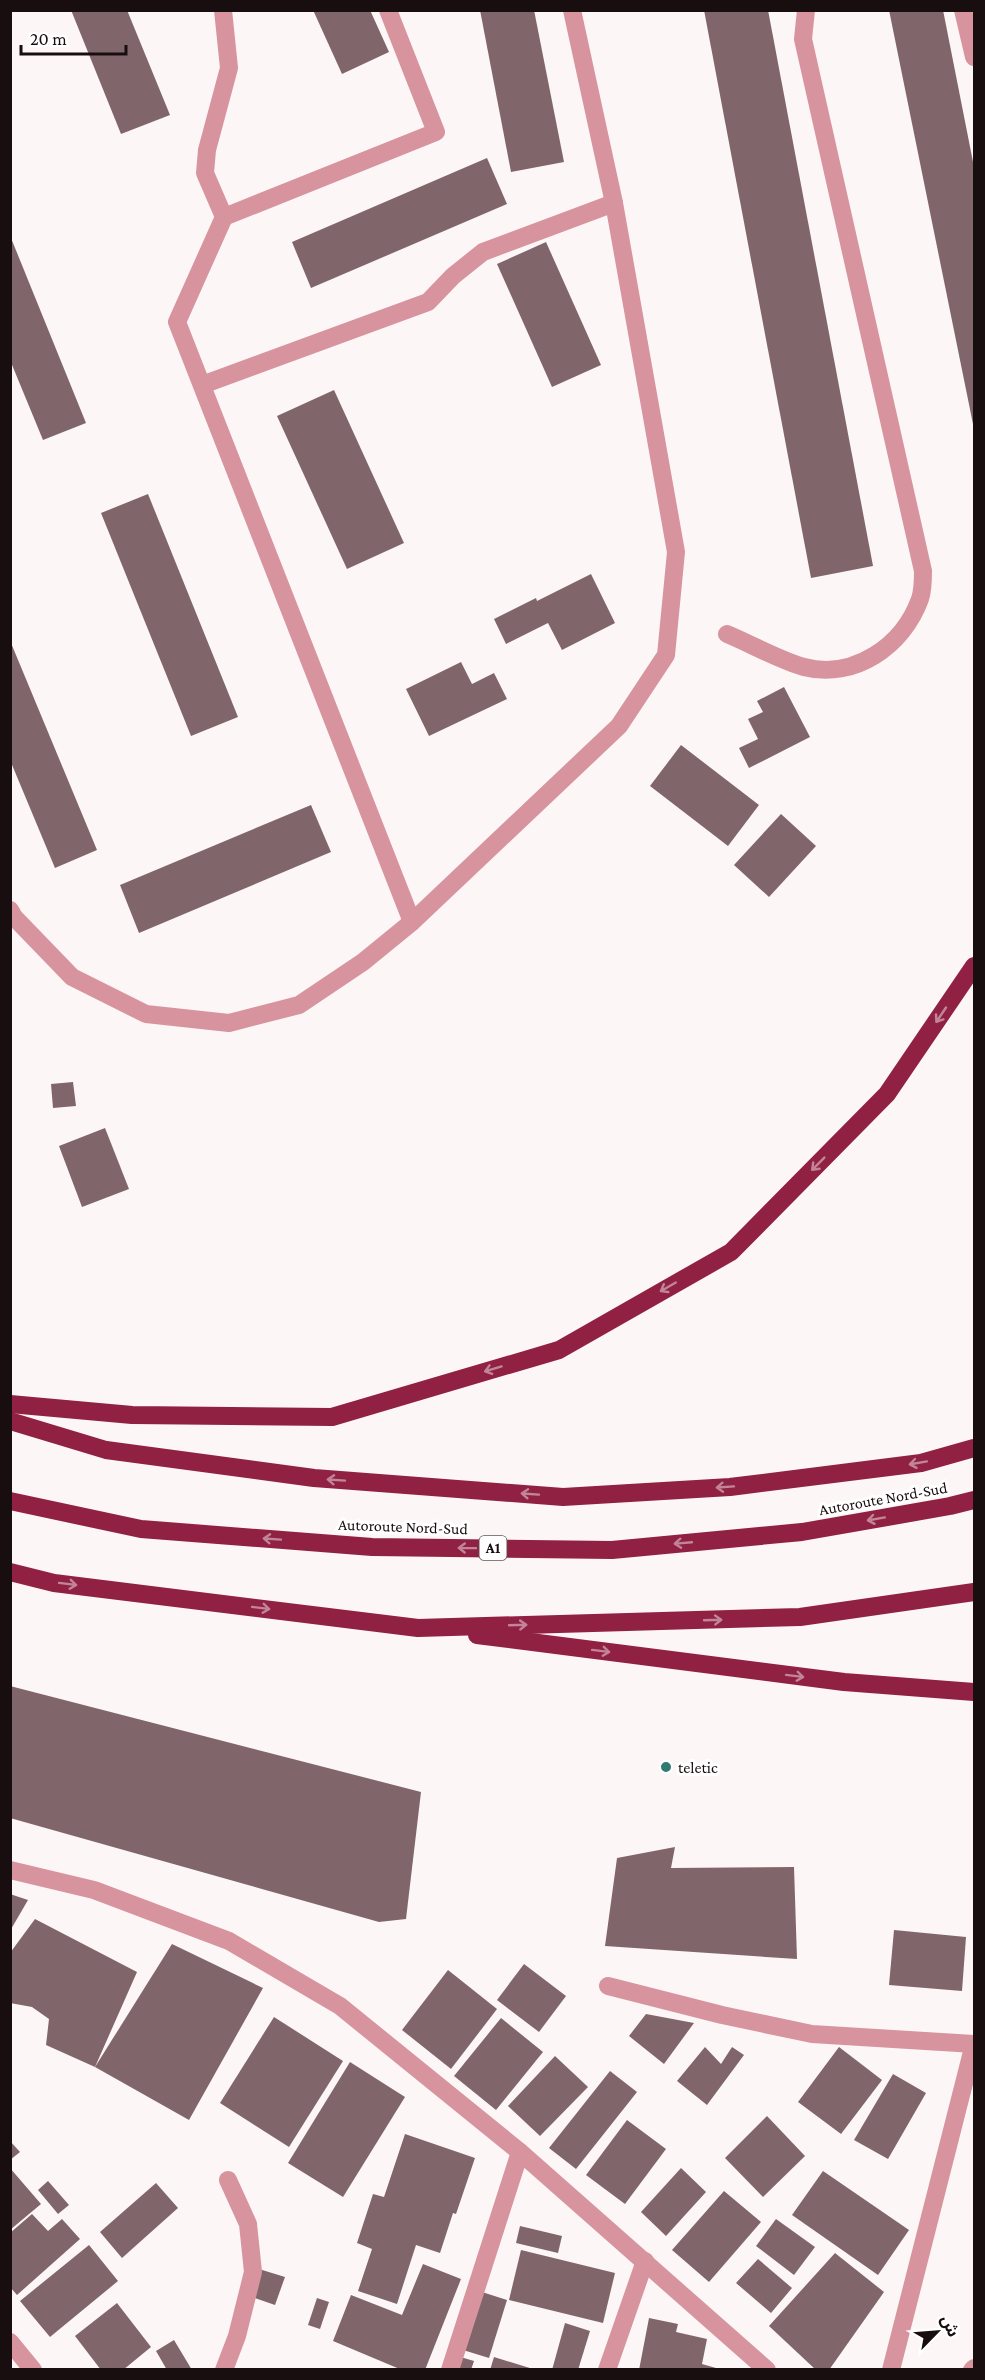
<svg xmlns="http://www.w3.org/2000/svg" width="985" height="2380" font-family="'Crimson Pro','Noto Sans Arabic',serif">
	<rect width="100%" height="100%" fill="#fdf6f7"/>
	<g fill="#80666a">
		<path d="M71,10H127L170,115L121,134Z"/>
		<path d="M313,10H370L389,52L342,74Z"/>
		<path d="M480,10H534L564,162L511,172Z"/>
		<path d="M704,10H768L873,566L811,578Z"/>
		<path d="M889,10H943L974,167V429Z"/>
		<path d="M487,158L507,204L311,288L292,242Z"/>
		<path d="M11,238L86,423L43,440L10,360Z"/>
		<path d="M546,242L601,365L552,387L497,264Z"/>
		<path d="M334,390L404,543L347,569L277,416Z"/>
		<path d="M148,494L238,717L191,736L101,513Z"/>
		<path d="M591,574L615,623L562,650L548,623L506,644L494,619L536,598L537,601Z"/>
		<path d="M11,643L97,850L55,868L10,760Z"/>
		<path d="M461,662L472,684L494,673L507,699L429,736L406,689Z"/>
		<path d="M784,687L810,737L749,768L739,748L758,739L748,719L763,712L757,701Z"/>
		<path d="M681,745L759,805L728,846L650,786Z"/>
		<path d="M311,805L331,852L139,933L120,885Z"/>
		<path d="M781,814L816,846L769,897L734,865Z"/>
		<path d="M73,1082L76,1106L53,1108L51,1084Z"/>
		<path d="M105,1128L129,1189L82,1207L59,1146Z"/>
		<path d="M10,1686L421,1792L406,1919L379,1922L10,1818Z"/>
		<path d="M675,1847L671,1868L794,1867L797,1959L605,1946L617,1858Z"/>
		<path d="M10,1894L28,1900L10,1931Z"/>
		<path d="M35,1919L137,1972L95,2067L46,2045L49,2019L32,2007L10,2003V1953Z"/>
		<path d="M894,1930L966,1937L962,1991L889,1985Z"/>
		<path d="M172,1944L263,1988L189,2120L95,2067Z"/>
		<path d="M524,1964L566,1996L539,2032L497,2000Z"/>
		<path d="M448,1970L497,2009L451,2069L402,2030Z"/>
		<path d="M646,2014L694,2023L664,2064L629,2036Z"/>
		<path d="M274,2017L343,2061L289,2147L220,2103Z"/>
		<path d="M501,2018L543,2052L496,2110L454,2076Z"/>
		<path d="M705,2047L721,2064L732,2047L744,2055L707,2105L677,2081Z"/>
		<path d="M839,2047L882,2080L841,2134L798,2102Z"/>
		<path d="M555,2056L588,2087L540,2136L508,2106Z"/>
		<path d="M350,2062L405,2097L343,2197L288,2163Z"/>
		<path d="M610,2071L637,2092L576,2169L549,2148Z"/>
		<path d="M893,2074L926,2093L888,2159L854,2140Z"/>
		<path d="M767,2116L805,2156L763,2197L725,2158Z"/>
		<path d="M627,2120L666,2149L625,2204L586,2175Z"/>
		<path d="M405,2134L475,2158L456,2214L453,2213L440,2253L416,2245L397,2304L358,2291L372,2249L357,2243L373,2194L384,2197Z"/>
		<path d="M10,2141L20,2152L10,2160Z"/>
		<path d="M10,2168L41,2204L10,2230Z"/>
		<path d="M681,2168L706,2192L666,2236L641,2212Z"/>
		<path d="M823,2171L909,2230L878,2275L792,2215Z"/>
		<path d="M48,2181L69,2205L58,2214L38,2190Z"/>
		<path d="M156,2183L178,2208L122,2258L100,2232Z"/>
		<path d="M724,2191L761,2222L709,2282L672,2250Z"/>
		<path d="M32,2214L48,2231L62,2219L80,2239L17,2295L10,2287V2233Z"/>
		<path d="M776,2219L815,2247L794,2275L756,2246Z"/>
		<path d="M520,2226L562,2236L558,2253L516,2243Z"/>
		<path d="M89,2245L118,2281L50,2337L20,2301Z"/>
		<path d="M521,2250L615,2273L603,2323L509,2300Z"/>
		<path d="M835,2253L884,2292L829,2370H816L769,2326Z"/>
		<path d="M758,2259L792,2288L771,2313L736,2283Z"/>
		<path d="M423,2264L461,2279L425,2370H402L333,2341L351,2295L402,2315Z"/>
		<path d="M259,2269L285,2277L275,2305L249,2296Z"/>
		<path d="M482,2292L507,2300L489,2358L463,2350Z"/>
		<path d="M317,2298L329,2302L320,2329L308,2325Z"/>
		<path d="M117,2303L151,2347L123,2370H101L75,2336Z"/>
		<path d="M649,2318L678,2324L676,2332L707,2339L702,2364L723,2370H639Z"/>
		<path d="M565,2323L590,2331L578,2370H552Z"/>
		<path d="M174,2340L192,2370H167L156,2351Z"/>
		<path d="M457,2356L474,2361L471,2370H454Z"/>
		<path d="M494,2357L533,2369V2370H490Z"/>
	</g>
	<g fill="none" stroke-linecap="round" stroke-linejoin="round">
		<g stroke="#d7949f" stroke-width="18">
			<path d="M223,10L229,68L207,150L205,173L224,217"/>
			<path d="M388,10L436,132L224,217L177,322L412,922"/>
			<path d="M963,10L974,57"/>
			<path d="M202,385L428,302L453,276L483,252L614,203"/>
			<path d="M727,634C751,644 779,660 804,667C854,680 903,646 920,599C923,590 923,580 923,571L803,39L806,10"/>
			<path d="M10,910L14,917L72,977L146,1014L229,1023L299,1005L363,962L412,922L619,726L666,655L676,552L614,203L572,10"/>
			<path d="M10,1870L94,1890L229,1941L340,2006L520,2152L767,2370"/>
			<path d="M608,1986L722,2015L812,2034L974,2044"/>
			<path d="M10,2342L33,2370"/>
			<path d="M224,2370L237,2336L253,2272L248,2224L228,2180"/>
			<path d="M450,2370L520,2152"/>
			<path d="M607,2370L645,2261"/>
			<path d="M891,2370L974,2044"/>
			<path d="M972,2370L974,2368"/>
		</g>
		<g stroke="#902142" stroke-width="18">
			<path d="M10,1404L132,1415L332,1417L559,1350L731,1252L887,1094L974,966"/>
			<path d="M10,1421L106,1450L314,1478L563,1497L730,1487L921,1463L974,1448"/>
			<path d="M10,1501L141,1529L372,1547L612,1550L802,1532L950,1506L974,1500"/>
			<path d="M10,1572L54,1583L418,1628L800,1617L974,1592"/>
			<path d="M477,1635L844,1682L974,1692"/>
		</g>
	</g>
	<defs><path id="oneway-shaft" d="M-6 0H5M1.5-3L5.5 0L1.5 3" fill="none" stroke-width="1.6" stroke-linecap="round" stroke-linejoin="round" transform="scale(1.5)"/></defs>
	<g stroke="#c28597">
		<use href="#oneway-shaft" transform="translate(941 1015) rotate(124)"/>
		<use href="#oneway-shaft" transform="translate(818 1164) rotate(135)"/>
		<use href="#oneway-shaft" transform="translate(668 1287) rotate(150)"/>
		<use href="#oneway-shaft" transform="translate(493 1369) rotate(163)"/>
		<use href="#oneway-shaft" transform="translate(918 1463) rotate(170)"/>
		<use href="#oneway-shaft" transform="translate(336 1480) rotate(-176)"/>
		<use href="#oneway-shaft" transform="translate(725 1487) rotate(176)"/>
		<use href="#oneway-shaft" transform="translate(530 1494) rotate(-176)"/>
		<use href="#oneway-shaft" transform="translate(876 1519) rotate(170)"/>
		<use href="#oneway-shaft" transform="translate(272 1539) rotate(-176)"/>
		<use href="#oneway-shaft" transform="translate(683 1543) rotate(175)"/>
		<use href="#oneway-shaft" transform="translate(467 1548) rotate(-179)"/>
		<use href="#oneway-shaft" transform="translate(68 1584) rotate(7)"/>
		<use href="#oneway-shaft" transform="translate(261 1608) rotate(7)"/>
		<use href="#oneway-shaft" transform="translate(713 1620) rotate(-2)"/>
		<use href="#oneway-shaft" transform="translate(518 1625) rotate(-2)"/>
		<use href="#oneway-shaft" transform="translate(601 1651) rotate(7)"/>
		<use href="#oneway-shaft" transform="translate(795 1676) rotate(7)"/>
	</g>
	<circle fill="#317974" stroke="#fff" stroke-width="2" cx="666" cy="1767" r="6"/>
	<g text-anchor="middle" stroke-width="6" stroke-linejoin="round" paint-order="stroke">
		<rect fill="#fff" stroke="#5d5658" stroke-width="1.5" x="479.5" y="1536" width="27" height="24" rx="4.5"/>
		<g font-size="15" font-weight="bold" fill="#180e10">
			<text x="493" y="1553">A1</text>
		</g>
		<g font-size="16" fill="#180e10" stroke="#fff">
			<text transform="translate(883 1498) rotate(-10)" y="6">Autoroute Nord-Sud</text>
			<text transform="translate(403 1526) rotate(2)" y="6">Autoroute Nord-Sud</text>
		</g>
		<g font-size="16" fill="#180e10" stroke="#fff" text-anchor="start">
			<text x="678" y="1773">teletic</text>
		</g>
	</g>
	<rect width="985" height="2380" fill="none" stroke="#180e10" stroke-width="24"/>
	<g transform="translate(937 2332) rotate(65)" stroke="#ffffff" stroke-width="4.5" paint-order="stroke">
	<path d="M0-4.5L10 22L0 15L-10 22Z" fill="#180e10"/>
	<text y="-9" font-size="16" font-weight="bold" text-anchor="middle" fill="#180e10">ش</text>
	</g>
	<path d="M21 45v9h105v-9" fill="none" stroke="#180e10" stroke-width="3"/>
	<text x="30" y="45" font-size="18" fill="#180e10" stroke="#ffffff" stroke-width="4.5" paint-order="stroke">20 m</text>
</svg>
